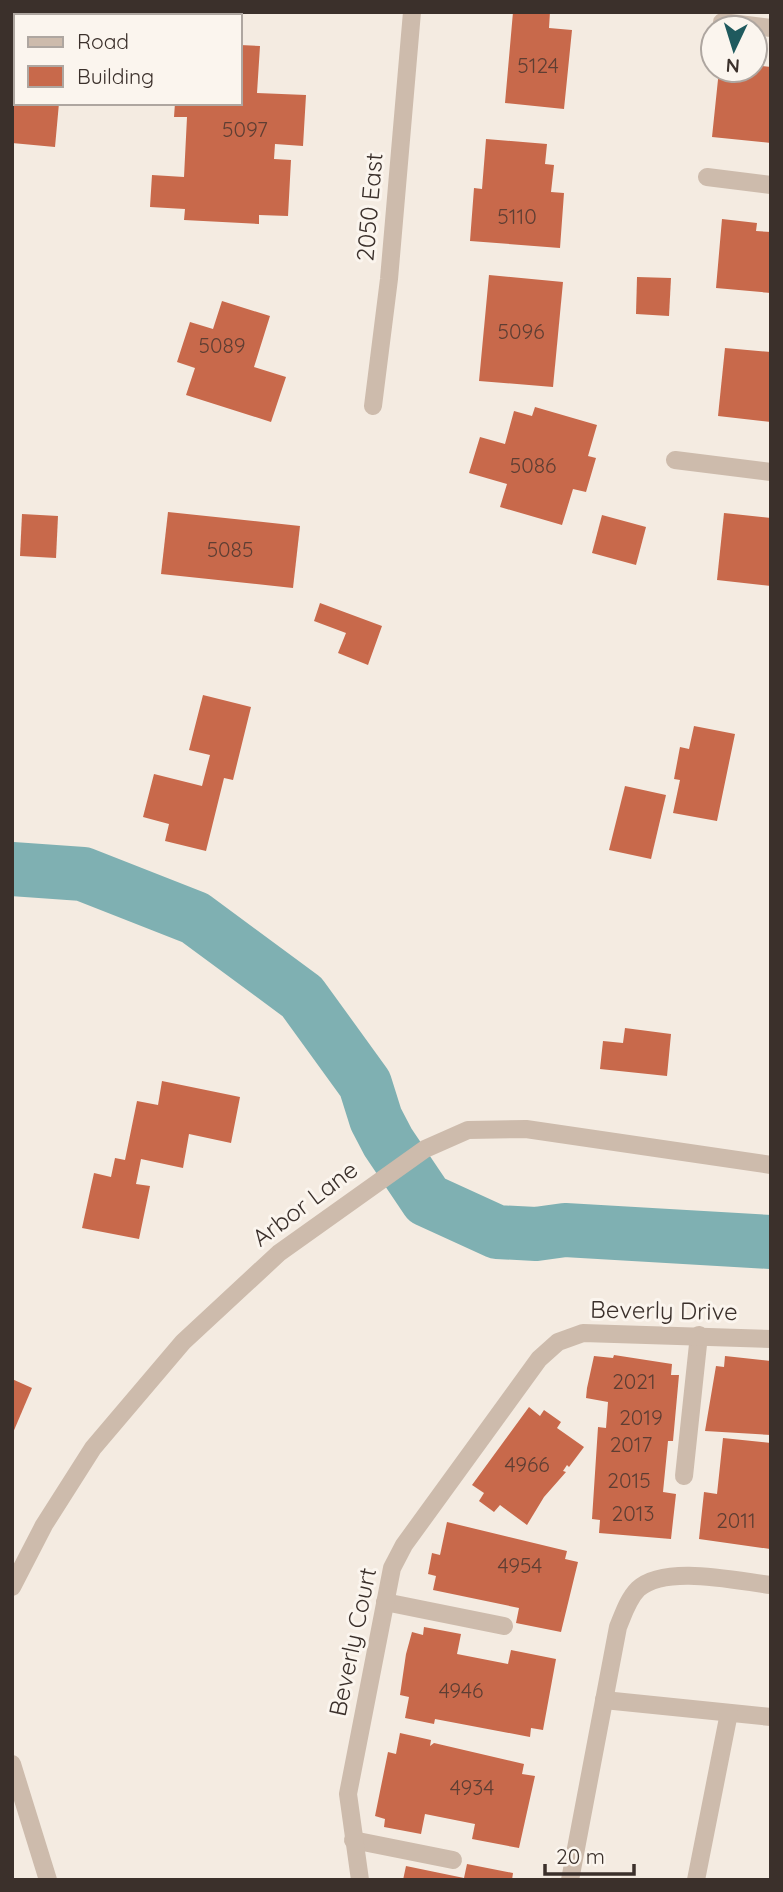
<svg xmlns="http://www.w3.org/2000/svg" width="783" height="1892" font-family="Quicksand,sans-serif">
	<rect width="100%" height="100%" fill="#f4ebe1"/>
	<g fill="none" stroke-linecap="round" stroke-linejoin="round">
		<path stroke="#7fb0b2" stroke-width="54" d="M12,869L83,874L195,918L302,997L365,1084L376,1119L388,1142L427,1200L497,1232L536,1234L565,1230L771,1242"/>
	</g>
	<g fill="#c8694b">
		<path d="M513,12H550L549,28L572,30L564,109L505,103Z"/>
		<path d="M240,45L260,46L257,93L306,95L303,146L275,144L274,159L291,160L288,216L259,215V224L184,220L185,209L150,207L152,175L184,177L187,117H174L175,103H240Z"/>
		<path d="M14,56L16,103H59L55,147L12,143Z"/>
		<path d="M755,65L771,67V143L712,137L719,70H755Z"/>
		<path d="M486,139L547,144L545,164L554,165L551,192L564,193L560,248L470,241L474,188L482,189Z"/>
		<path d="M722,219L757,223L756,231L771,232V293L716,288Z"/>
		<path d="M489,275L563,282L553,387L479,381Z"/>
		<path d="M637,277L671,278L669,316L636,314Z"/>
		<path d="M222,301L270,316L254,367L286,377L271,422L186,395L195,368L177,362L190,322L213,329Z"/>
		<path d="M725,348L771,352V422L718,416Z"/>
		<path d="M535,407L597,425L588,456L596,458L586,492L573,489L562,525L500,507L507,484L469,473L480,437L505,444L514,411L532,416Z"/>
		<path d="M168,512L300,526L293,588L161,574Z"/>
		<path d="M724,513L771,518V586L717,580Z"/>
		<path d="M22,514L58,516L56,558L20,556Z"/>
		<path d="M602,515L646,527L636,565L592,553Z"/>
		<path d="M320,603L382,626L368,665L338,653L346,633L314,621Z"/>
		<path d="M203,695L251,707L233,780L224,778L206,851L165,841L169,824L143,817L154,774L202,786L210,755L189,750Z"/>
		<path d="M694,726L735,734L717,821L673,813L680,780L674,779L680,747L689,749Z"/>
		<path d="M625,786L666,795L651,859L609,850Z"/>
		<path d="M625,1028L671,1034L667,1076L600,1069L603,1041L623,1043Z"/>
		<path d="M162,1081L240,1097L231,1143L189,1134L183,1168L141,1159L136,1184L150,1186L139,1239L82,1228L94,1173L111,1177L115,1158L125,1160L137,1101L158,1105Z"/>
		<path d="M614,1355L672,1364L671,1375H679L673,1441H668L663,1492L676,1494L671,1539L599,1533L600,1520L592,1519L598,1427L606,1428L608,1402L586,1398L587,1388L594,1356L613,1358Z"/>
		<path d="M725,1356L771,1361V1435L705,1431L716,1366L724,1367Z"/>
		<path d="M12,1379L32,1388L12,1435Z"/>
		<path d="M529,1407L540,1416L544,1410L561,1422L557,1428L584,1447L569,1467L567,1465L563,1471L566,1472L544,1497L527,1525L500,1505L494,1512L479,1501L484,1493L472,1485Z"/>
		<path d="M723,1438L771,1443L770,1549L699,1539L704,1492L717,1494Z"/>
		<path d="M447,1522L567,1551L565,1559L578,1562L561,1632L516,1623L519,1608L433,1590L436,1576L428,1574L432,1553L440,1555Z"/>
		<path d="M424,1627L461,1634L457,1654L508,1664L511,1650L556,1659L543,1730L531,1728L530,1737L435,1719L434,1724L405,1718L409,1697L400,1695L406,1654L412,1632L423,1635Z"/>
		<path d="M400,1733L431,1740L430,1746L434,1743L524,1764L522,1774L535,1776L519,1848L472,1839L475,1824L425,1814L421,1834L384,1827L385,1819L375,1816L388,1752L396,1754Z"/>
		<path d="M467,1864L513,1873L512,1880H403L406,1866L464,1878Z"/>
	</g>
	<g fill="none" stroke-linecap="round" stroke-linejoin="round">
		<g stroke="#cdbbac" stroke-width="18">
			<path d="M722,22L771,28"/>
			<path d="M707,177L771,185"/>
			<path d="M373,406L389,279L412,12"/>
			<path d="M675,460L771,472"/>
			<path d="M684,1476L699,1335"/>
			<path d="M12,1587L44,1525L93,1448L183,1342L279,1253L425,1149L468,1130L526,1129L771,1165"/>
			<path d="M385,1602L504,1626"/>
			<path d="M604,1700L771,1717"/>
			<path d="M12,1764L48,1880"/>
			<path d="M353,1840L453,1860"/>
			<path d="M360,1880L348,1794L392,1568L404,1545L539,1359L558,1342L583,1333L771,1339"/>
			<path d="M570,1880L618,1627C623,1615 628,1599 638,1589C665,1564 737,1581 771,1585"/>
			<path d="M696,1880L729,1713"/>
		</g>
	</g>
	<g text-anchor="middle" stroke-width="6" stroke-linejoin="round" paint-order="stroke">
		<g font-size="21" fill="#5e3e33">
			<text x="538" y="73">5124</text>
			<text x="245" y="137">5097</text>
			<text x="517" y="224">5110</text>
			<text x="521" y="339">5096</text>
			<text x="222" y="353">5089</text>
			<text x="533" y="473">5086</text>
			<text x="230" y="557">5085</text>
			<text x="634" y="1389">2021</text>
			<text x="641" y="1425">2019</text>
			<text x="631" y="1452">2017</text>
			<text x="527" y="1472">4966</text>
			<text x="629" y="1488">2015</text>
			<text x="633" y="1521">2013</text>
			<text x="736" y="1528">2011</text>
			<text x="520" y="1573">4954</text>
			<text x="461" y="1698">4946</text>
			<text x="472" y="1795">4934</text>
		</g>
		<g font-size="24" fill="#3b302b" stroke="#fbf5ee">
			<text transform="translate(370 207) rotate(-85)" y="8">2050 East</text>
			<text transform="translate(305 1204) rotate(-37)" y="8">Arbor Lane</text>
			<text transform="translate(664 1311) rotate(1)" y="8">Beverly Drive</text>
			<text transform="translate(353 1642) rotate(-78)" y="8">Beverly Court</text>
		</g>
	</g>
	<rect width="783" height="1892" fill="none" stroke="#3b302b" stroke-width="28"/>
	<rect x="14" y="14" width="228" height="91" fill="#fbf5ee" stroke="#aea6a0" stroke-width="2"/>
	<rect x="28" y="37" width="35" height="10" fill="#cdbbac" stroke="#aea6a0" stroke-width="2"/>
	<text x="77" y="49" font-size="21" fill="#3b302b">Road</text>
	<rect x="28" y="66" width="35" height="21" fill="#c8694b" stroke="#aea6a0" stroke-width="2"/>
	<text x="77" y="84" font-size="21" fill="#3b302b">Building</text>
	<g transform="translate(734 49) rotate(184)"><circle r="33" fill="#fbf5ee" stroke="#aea6a0" stroke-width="2"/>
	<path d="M0-5L12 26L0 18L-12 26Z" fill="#1f5a5e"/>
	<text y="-10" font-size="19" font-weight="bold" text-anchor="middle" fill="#3b302b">N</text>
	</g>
	<path d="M545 1864v10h89v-10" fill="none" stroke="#3b302b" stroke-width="3.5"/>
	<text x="556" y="1864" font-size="21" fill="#3b302b" stroke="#fbf5ee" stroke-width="5" paint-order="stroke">20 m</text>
</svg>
